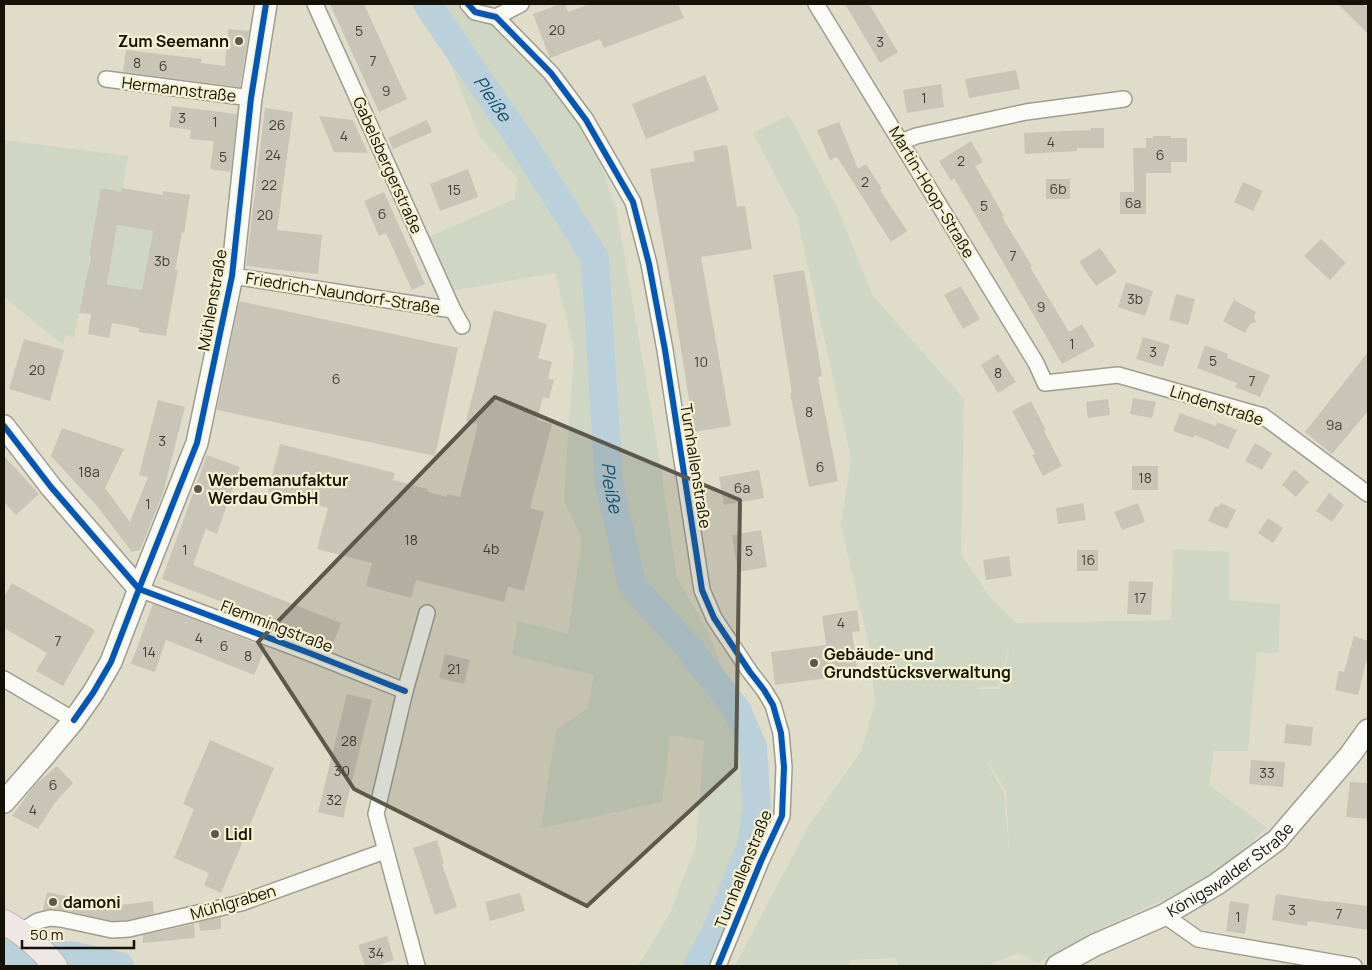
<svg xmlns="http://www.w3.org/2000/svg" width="1372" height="970" font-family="Manrope,sans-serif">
	<rect width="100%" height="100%" fill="#e0dcca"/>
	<g fill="#cfd6c3" fill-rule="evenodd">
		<path d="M427,4H468L496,17L586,120L617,212L658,450L677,578L709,633L737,710L753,747L757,807L751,846L715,933L697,966H638L669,915L696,845L704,741L670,735L662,802L541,828L556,730L588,708L594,675L512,655L518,621L568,634L582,539L564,501L574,350L555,273L445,292L422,240L515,199L517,178L479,136Z"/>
		<path d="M789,115L837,207L873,296L964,399L961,554L990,597L1016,623L1171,620L1173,549L1229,552V600L1280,604L1279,653L1257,652L1248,751H1214L1209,785L1267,828L1209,879L1104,927L1037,963L1018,952V953L995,962L988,966H898L896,958L850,960L848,966H735L808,827L861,751L875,703L871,655L841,526L851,458L797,217L753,133ZM1012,636L1000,689H979V687H998ZM980,750L1006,791L1010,860L1004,793Z"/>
		<path d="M4,140L128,156L122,192L101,188L84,292L83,293L74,337L65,335L63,345L4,297Z"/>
		<path d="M117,225L153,231L142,290L107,284Z"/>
	</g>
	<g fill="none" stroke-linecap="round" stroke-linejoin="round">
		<g stroke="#bad1db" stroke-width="28">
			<path id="s1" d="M427,4L523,144L595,258L609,483L632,585L687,646L737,710L753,747L757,807L751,846L715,933L697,966"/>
			<path d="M4,952L75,956L120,966"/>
		</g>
	</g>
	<g fill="#c8c5b6" fill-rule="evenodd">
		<path d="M330,4H364L407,99L379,112Z"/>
		<path d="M560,4H565L568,12L590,4H678L684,18L604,48L600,39L550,58L533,14Z"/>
		<path d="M845,4H869L898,52L880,63Z"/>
		<path d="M1338,4H1363L1368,8V34Z"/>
		<path d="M228,29L249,31L240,87L123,72L126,50L202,59L201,63L225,66Z"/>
		<path d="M1016,70L1020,89L969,98L965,79Z"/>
		<path d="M705,75L719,110L646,139L632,104Z"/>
		<path d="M941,84L944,107L907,113L903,90Z"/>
		<path d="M172,106L237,114L231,172L210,169L214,141L190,139L191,130L169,127Z"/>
		<path d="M265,108L293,112L277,230L322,235L318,274L246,266Z"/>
		<path d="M319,116L353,120L368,153L334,152Z"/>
		<path d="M427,120L432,132L393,149L388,138Z"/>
		<path d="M839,122L858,169L866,164L882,189L880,190L907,231L891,242L837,157L830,160L817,130Z"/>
		<path d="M1091,128H1104V148H1077V151L1025,154L1024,133L1091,130Z"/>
		<path d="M1153,136H1171V138H1187V162H1171V173H1146V214H1120V192H1134L1133,148H1146V138H1153Z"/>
		<path d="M971,141L983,162L975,166L1004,216L1002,217L1032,266L1030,267L1069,332L1082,324L1095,346L1062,364L954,178L951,181L939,161Z"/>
		<path d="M727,145L737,207L745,206L752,249L701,257L731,426L694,432L673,298L650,169L695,161L693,151Z"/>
		<path d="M468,169L478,197L440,211L430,184Z"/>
		<rect x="1046" y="179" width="24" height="20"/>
		<path d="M1243,182L1263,191L1253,211L1234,202Z"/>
		<path d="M101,188L122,192V188L163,195V191L190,195L184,233L182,232L175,270H178L166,336L139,332V328L112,323L109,338L88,334L91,314L79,313L91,256H89ZM117,225L153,231L142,290L107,284Z"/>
		<path d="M384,192L425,284L412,290L386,233L379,236L364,201Z"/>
		<path d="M1321,239L1346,263L1330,280L1304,256Z"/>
		<path d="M1100,248L1117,272L1096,286L1079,262Z"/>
		<path d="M804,270L822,376L818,377L838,481L809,487L790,393H792L773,275Z"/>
		<path d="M1126,282L1153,291L1145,316L1118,307Z"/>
		<path d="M961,286L980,319L963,329L944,295Z"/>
		<path d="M1176,294L1195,299L1188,325L1169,320Z"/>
		<path d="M1234,300L1256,312L1254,317L1256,322L1250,324L1245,333L1223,321Z"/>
		<path d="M239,301L458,348L435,456L217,410Z"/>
		<path d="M494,310L547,324L538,358L552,362L548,379L554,380L549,399L543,397L537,420L552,424L530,508L544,512L524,591L508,587L504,602L416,580L411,598L366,586L372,563L317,549L328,508L268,492L280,444L395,473L393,480L428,489V492L447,497V494L460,497L478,424L466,421Z"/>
		<path d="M1143,337L1170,345L1163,367L1136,359Z"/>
		<path d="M24,339L64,350L50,401L9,389Z"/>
		<path d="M1205,345L1228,354L1227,358L1270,375L1260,397L1235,387L1237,383L1197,368Z"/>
		<path d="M1368,352V411L1332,454L1305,432Z"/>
		<path d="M998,354L1016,382L998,393L981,365Z"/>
		<path d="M1133,398L1156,402L1152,418L1130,414Z"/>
		<path d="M1108,399L1110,415L1088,418L1086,402Z"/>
		<path d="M158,400L185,407L163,493L140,550L132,552L97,506L51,456L62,428L124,449L105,488L130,522L148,477L139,475Z"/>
		<path d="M1031,401L1046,430L1044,431L1062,466L1043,476L1032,455L1035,454L1012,411Z"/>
		<path d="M1180,413L1216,426L1217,422L1237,430L1228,449L1195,435L1193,438L1173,431Z"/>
		<path d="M1255,443L1272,453L1262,470L1245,461Z"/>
		<path d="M207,455L240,467L217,534L206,529L193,565L341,623L333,644L162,579Z"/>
		<path d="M4,456L39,494L16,515L4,502Z"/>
		<rect x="1132" y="466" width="26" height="24"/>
		<path d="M1294,469L1309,482L1296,497L1282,485Z"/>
		<path d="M759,470L764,498L724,505L719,477Z"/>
		<path d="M1329,493L1344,505L1332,522L1316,511Z"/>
		<path d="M1083,503L1086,520L1058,524L1056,508Z"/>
		<path d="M1138,503L1145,522L1122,530L1114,512Z"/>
		<path d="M1221,503L1236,510L1227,529L1208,521L1215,506L1218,507Z"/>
		<path d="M1268,518L1283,528L1273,543L1258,533Z"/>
		<path d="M761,530L767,567L738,572L732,535Z"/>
		<rect x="1077" y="550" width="21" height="21"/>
		<path d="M1009,556L1012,576L986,580L983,560Z"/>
		<path d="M1129,581L1153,582L1151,615L1127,614Z"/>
		<path d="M12,583L95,630L63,686L36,671L47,653L4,628V597Z"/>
		<path d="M153,604L266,647L254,675L166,640L155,672L131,664Z"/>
		<path d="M857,610L860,631L852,632L858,674L775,685L771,652L826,645L822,616Z"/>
		<path d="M1354,636L1368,641V662L1366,661L1358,695L1335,690L1339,671L1344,672Z"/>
		<path d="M445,654L470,660L464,684L439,678Z"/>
		<path d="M347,694L372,700L343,818L318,812Z"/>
		<path d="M1286,724L1313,727L1311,746L1284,743Z"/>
		<path d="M210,740L274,768L221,893L204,885L209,873L174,858L194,809L183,804Z"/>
		<path d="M1251,760L1285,762L1283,787L1249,784Z"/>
		<path d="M57,766L73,783L54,804L38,829L12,816L35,785Z"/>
		<path d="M1350,782L1368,783V819L1346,817Z"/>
		<path d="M437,840L444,864H442L457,907L435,915L413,848Z"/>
		<path d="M47,892L120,908L121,905L153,901L154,914L128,920L113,921L63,910L51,909L44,910L43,909Z"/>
		<path d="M520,893L525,911L490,921L485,902Z"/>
		<path d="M1276,894L1329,902V901L1368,906V930L1308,921L1307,926L1272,920Z"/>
		<path d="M1230,901L1249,904L1245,934L1226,931Z"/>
		<path d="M221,917V929L200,931L199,922Z"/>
		<path d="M194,924L195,938L143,943V935Z"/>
		<path d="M387,936L394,960L375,966H365L358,945Z"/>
	</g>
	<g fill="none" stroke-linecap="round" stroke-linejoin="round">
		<defs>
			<g id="street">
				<path d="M315,4L453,310L462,326"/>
				<path d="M468,4L475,12L496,17L551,73L586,120L633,202L649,264L665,350L702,590L714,618L750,672L764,690L773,705L781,733L784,767L782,816L761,861L718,966"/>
				<path d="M816,4L1036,363L1045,383L1118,375L1263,416L1368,494"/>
				<path d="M496,17L521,4"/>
				<path d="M106,79L251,98"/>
				<path d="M901,142L916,136L1026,112L1124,99"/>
				<path d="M232,276L453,310"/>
				<path d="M139,589L312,654L405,691"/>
				<path d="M4,679L74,720"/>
				<path d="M1164,915L1198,939L1354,966"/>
				<path d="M20,932L38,921L50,918L61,919L112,930L129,929L241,903L385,851"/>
				<path d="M417,966L376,814L405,691L427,613"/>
			</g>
			<g id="secondary">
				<path d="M4,426L51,487L139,589L111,662L93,693L74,720L44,756L4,802"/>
				<path d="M139,589L197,443L232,276L251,98L266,4"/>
				<path id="s2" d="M1057,966L1095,945L1164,915L1217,884L1277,840L1350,755L1368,730"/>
			</g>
			<path id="primary" d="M4,922C23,933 42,949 55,966"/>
		</defs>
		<use href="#street" stroke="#a09d8f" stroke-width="18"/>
		<use href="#secondary" stroke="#a09d8f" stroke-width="24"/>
		<use href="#primary" stroke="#bcbab1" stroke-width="26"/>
		<use href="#street" stroke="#fafaf7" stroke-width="15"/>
		<use href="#secondary" stroke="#fafaf7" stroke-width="21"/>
		<use href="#primary" stroke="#eee7e5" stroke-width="24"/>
		<defs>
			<g id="cycleway">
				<path d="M266,4L251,98L232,276L197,443L139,589L312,654L405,691"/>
				<path d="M468,4L475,12L496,17L551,73L586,120L633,202L649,264L665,350L702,590L714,618L750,672L764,690L773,705L781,733L784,767L782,816L761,861L718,966"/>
				<path d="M4,426L51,487L139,589L111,662L93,693L74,720"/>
			</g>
		</defs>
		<use href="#cycleway" stroke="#f5f0cf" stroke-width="9"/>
		<use href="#cycleway" stroke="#0057b8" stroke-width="6"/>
	</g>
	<path fill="#5b594b" fill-opacity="0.2" stroke="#5b594b" stroke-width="4" stroke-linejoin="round" d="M495,397L740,500L736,768L587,906L354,789L258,642Z"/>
	<g fill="#5b594b" stroke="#f5f0cf" stroke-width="2">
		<circle cx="239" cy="41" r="5"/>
		<circle cx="198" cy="489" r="5"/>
		<circle cx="814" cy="663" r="5"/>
		<circle cx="215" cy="834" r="5"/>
		<circle cx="53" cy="902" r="5"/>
	</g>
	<g text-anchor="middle" stroke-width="4.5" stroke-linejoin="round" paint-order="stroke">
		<g font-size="14" fill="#413f33">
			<text x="557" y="35">20</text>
			<text x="359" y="36">5</text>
			<text x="880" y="47">3</text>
			<text x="373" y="66">7</text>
			<text x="137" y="68">8</text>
			<text x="163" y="71">6</text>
			<text x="386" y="96">9</text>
			<text x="924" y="103">1</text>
			<text x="182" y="123">3</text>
			<text x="215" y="127">1</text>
			<text x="277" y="130">26</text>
			<text x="344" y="141">4</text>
			<text x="1051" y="147">4</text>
			<text x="273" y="160">24</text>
			<text x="1160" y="160">6</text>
			<text x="223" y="162">5</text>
			<text x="961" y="166">2</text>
			<text x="865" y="187">2</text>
			<text x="269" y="190">22</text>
			<text x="1058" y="194">6b</text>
			<text x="454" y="195">15</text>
			<text x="1133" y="208">6a</text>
			<text x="984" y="211">5</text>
			<text x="382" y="219">6</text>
			<text x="265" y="220">20</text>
			<text x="1013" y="261">7</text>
			<text x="162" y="266">3b</text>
			<text x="1135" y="304">3b</text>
			<text x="1041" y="312">9</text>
			<text x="1072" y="349">1</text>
			<text x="1153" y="357">3</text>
			<text x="1213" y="366">5</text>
			<text x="701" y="367">10</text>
			<text x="37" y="375">20</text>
			<text x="998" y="378">8</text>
			<text x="336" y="384">6</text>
			<text x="1252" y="386">7</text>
			<text x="809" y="417">8</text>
			<text x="1334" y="430">9a</text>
			<text x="162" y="446">3</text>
			<text x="820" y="472">6</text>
			<text x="89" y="477">18a</text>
			<text x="1145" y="483">18</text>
			<text x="742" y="493">6a</text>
			<text x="148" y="509">1</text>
			<text x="411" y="545">18</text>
			<text x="491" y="554">4b</text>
			<text x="185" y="555">1</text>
			<text x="749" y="556">5</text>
			<text x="1088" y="565">16</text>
			<text x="1140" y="603">17</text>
			<text x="841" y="628">4</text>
			<text x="199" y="643">4</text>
			<text x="58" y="646">7</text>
			<text x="224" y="651">6</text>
			<text x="149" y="657">14</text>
			<text x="248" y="661">8</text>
			<text x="454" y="674">21</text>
			<text x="349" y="746">28</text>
			<text x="342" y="776">30</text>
			<text x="1267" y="778">33</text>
			<text x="53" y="790">6</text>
			<text x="334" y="805">32</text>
			<text x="33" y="815">4</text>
			<text x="1292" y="915">3</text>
			<text x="1339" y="919">7</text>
			<text x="1238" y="922">1</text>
			<text x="376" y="958">34</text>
		</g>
		<g font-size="16" font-weight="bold" fill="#141207" stroke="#f5f0cf" text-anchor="start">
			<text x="229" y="47" text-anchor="end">Zum Seemann</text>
			<text x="208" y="486">Werbemanufaktur<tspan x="208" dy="18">Werdau GmbH</tspan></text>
			<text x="824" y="660">Gebäude- und<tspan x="824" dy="18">Grundstücksverwaltung</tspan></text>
			<text x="225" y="840">Lidl</text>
			<text x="63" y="908">damoni</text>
		</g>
		<g font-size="16" fill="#141207" stroke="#f5f0cf">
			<text transform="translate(179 89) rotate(7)" y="6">Hermannstraße</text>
			<text transform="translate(388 165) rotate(66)" y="6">Gabelsbergerstraße</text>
			<text transform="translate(932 192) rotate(59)" y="6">Martin-Hoop-Straße</text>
			<text transform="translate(343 293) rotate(9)" y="6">Friedrich-Naundorf-Straße</text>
			<text transform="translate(212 300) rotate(-80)" y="6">Mühlenstraße</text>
			<text transform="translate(1217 405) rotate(18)" y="6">Lindenstraße</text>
			<text transform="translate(696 466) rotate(81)" y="6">Turnhallenstraße</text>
			<text transform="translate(277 626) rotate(21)" y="6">Flemmingstraße</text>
			<text dy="6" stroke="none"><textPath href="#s2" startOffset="199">Königswalder Straße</textPath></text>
			<text transform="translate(743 869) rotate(-68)" y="6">Turnhallenstraße</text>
			<text transform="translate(233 902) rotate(-16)" y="6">Mühlgraben</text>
		</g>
		<g font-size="18" font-style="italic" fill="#16506f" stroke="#f5f0cf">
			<text dy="6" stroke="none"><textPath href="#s1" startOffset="115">Pleiße</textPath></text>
			<text dy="6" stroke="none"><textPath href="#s1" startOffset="535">Pleiße</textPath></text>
		</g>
	</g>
	<rect width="1372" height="970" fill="none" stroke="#141207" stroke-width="10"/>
	<path d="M22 940v8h112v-8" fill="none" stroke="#141207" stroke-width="2.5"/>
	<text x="30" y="940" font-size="15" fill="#141207" stroke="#f5f0cf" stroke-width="4" paint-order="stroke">50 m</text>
</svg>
